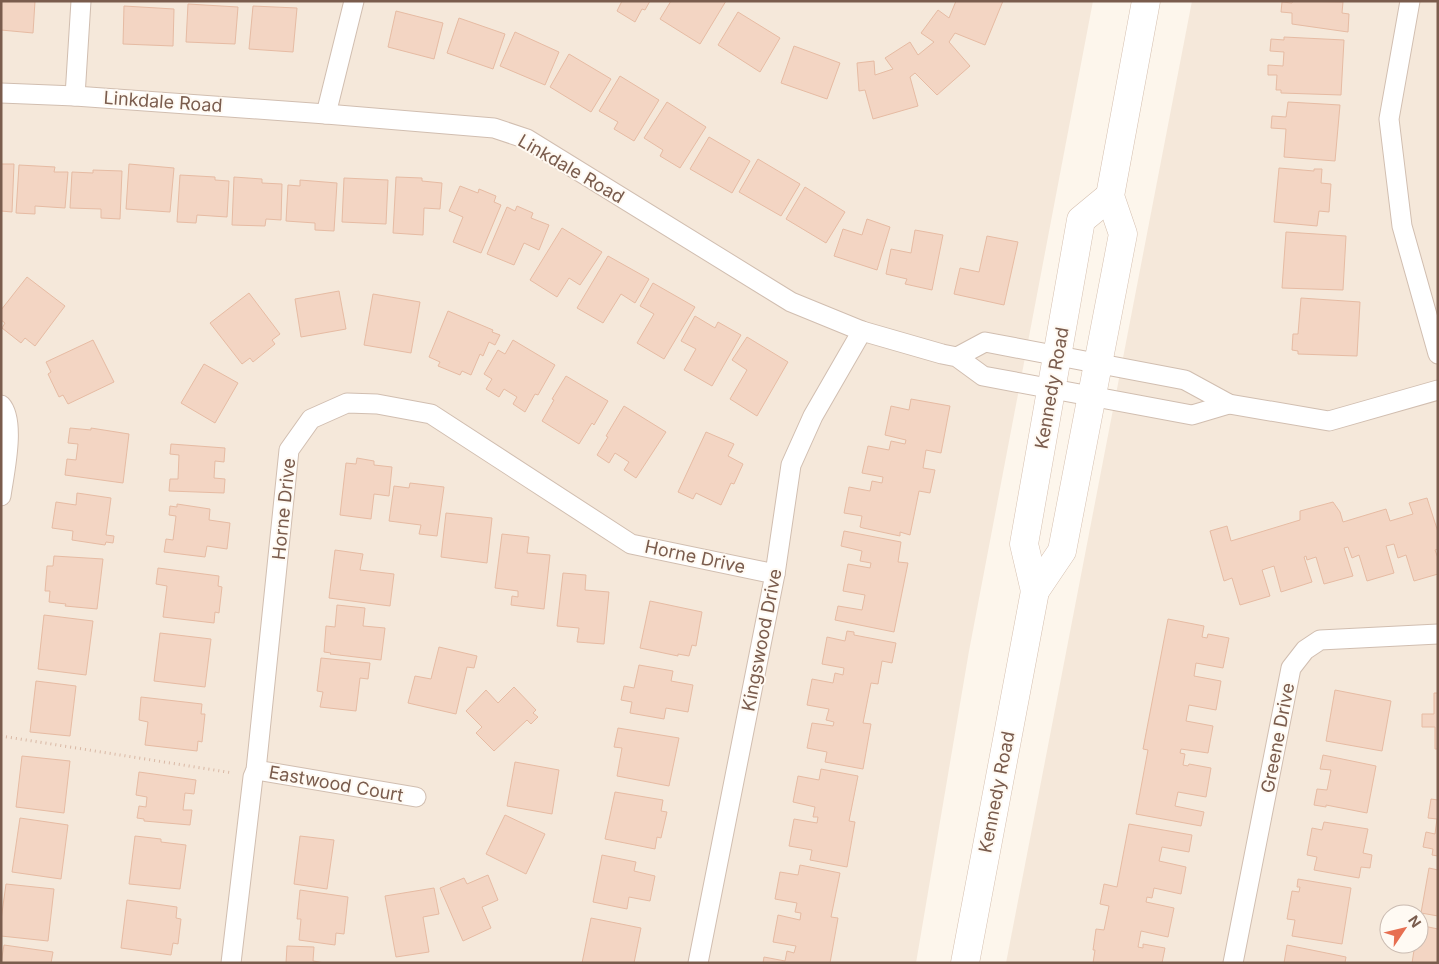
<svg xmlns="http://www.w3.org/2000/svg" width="1439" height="964" font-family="Inter,sans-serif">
	<rect width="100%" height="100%" fill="#fdf6ec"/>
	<g fill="#f5e8da" fill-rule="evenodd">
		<path d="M1,1H1093L969,651L916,963H1Z"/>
		<path d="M1192,1H1438V963H1006ZM1389,914H1419V944H1389Z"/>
	</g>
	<g fill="#f3d5c3" stroke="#e6bba3">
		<path d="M1,1H35L33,33L1,30Z"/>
		<path d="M622,1H650L645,10L642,9L635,22L617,11Z"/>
		<path d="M671,1H726L700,44L660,19Z"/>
		<path d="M956,1H1003L985,45L955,33L949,42L970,66L937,95L915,73L910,77L918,106L873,119L865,90L859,91L857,63L874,61L875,75L893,69L885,58L910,42L918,55L934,42L921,33L938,10L949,18Z"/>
		<path d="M1293,1L1343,2L1342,13L1349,14L1348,32L1292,24V13L1281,12L1282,2L1292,3Z"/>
		<path d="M188,4L238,7L235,44L186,42Z"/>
		<path d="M124,6L174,9L173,46L123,44Z"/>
		<path d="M253,6L297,8L293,52L249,49Z"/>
		<path d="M396,11L443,23L434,59L388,47Z"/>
		<path d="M738,12L780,38L760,72L718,45Z"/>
		<path d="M459,18L505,34L493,69L447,53Z"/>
		<path d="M515,32L559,52L545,85L500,66Z"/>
		<path d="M1284,37L1344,40L1341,95L1281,93V90H1276L1277,75H1268V65L1283,66L1284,52L1270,51L1271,39L1284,40Z"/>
		<path d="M794,46L840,63L827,99L781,83Z"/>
		<path d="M569,54L611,79L591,112L550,87Z"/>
		<path d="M620,76L659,100L634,141L614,129L618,122L599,111Z"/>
		<path d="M667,102L706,127L680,168L660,156L663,150L644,138Z"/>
		<path d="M1288,102L1340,105L1335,161L1284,157L1286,129L1271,128L1272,116L1286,117Z"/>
		<path d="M709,137L750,161L732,193L690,169Z"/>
		<path d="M758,159L800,184L781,216L739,192Z"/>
		<path d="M1,164H14L12,212L1,211Z"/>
		<path d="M129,164L174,168L170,212L126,209Z"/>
		<path d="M19,165L55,167L54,172H68L65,208L35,206V214L16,213Z"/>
		<path d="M1279,168L1314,171V169H1322L1321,183L1331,184L1329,212L1319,211L1317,226L1274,222Z"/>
		<path d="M93,170L122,171L120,219L101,218V209L70,208L72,172L93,173Z"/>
		<path d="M180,175L215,177V180L229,181L227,217L197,215L196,223L177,222Z"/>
		<path d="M234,177L262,179V183L282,184L281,220L266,219L265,226L232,225Z"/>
		<path d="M396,177L422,178V181L442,183L440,209L424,208L423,235L393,233Z"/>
		<path d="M344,178L388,180L386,224L342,222Z"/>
		<path d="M300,180L337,183L334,231L315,230V223L286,221L288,185L300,186Z"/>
		<path d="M460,186L478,193L479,189L496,196L494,202L501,205L481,253L453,242L463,217L449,211Z"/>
		<path d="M805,187L845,212L826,243L786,219Z"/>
		<path d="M517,206L533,213L531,218L549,225L539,250L524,243L514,265L487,254L507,207L515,211Z"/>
		<path d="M867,219L890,227L877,270L834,256L843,229L862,235Z"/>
		<path d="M562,228L602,252L580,285L569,278L557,297L530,280Z"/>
		<path d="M915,230L943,235L932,290L905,284L907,279L886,274L891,249L911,253Z"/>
		<path d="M1286,232L1346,236L1343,290L1282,288Z"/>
		<path d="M987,236L1018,242L1004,305L954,294L960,268L979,272Z"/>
		<path d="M608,256L649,279L635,303L621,294L603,323L577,308Z"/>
		<path d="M27,277L65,306L35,346L25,338L21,343L2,328L5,323L1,320V310Z"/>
		<path d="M653,283L695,307L664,359L637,343L654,314L640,306Z"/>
		<path d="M339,291L346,329L301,337L295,299Z"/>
		<path d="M249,293L280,334L272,340L275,344L253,362L250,358L242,364L210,323Z"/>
		<path d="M373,294L420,302L411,353L364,345Z"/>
		<path d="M1301,298L1360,302L1357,356L1298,354V351L1292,350L1293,334H1298Z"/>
		<path d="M448,311L493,330L492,332L500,335L495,345L489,342L483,356L480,354L471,375L462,371L460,375L438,366L440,362L429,357Z"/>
		<path d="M695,316L715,328L718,322L741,335L712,386L684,370L696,349L681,341Z"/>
		<path d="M747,337L788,362L757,416L730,399L747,370L732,360Z"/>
		<path d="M93,340L114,382L68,404L63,395L59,397L48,374L51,372L46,362Z"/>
		<path d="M513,340L555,365L538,395L535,394L525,412L513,404L517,397L504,389L499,397L486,389L492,379L484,374L498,350L505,354Z"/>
		<path d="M204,364L238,383L215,423L181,403Z"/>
		<path d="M566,376L608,401L594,425L592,423L579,444L542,421L554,400L552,399Z"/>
		<path d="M911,399L950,406L941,453L926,450L923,468L935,470L930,493L919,491L910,535L900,532V536L863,528L860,527L862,516L844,513L849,487L870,491L872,481L882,483L883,477L862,473L868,446L889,450L891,441L905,444L906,440L885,435L891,406L909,410Z"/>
		<path d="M624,406L666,432L636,478L624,470L629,462L615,453L609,463L597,455L608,437L606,436Z"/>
		<path d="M70,428L91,430V428L129,434L123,483L65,475L67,459L76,460L78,444L68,443Z"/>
		<path d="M706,432L734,444L728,456L743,464L734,484L731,483L721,505L696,493L693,499L678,492Z"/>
		<path d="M171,444L225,448L224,462L215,461L214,478L225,479L224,493L169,491L170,479H178L179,455L170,454Z"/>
		<path d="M357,458L374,461V465L392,467L389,496L374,494L371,519L340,515L346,463L356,464Z"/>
		<path d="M410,483L444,487L437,536L419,534L421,525L389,521L394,486L409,488Z"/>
		<path d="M77,493L111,498L106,535L114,536L113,543L106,542L105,545L72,540L73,531L52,528L56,502L76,505Z"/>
		<path d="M1427,498L1438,532V549L1435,550L1438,558V574L1414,581L1406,555L1398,558L1394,544L1386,546L1394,573L1367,581L1359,555L1352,558L1348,547L1344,548L1353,576L1324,584L1316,557L1307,560L1306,556L1304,557L1312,582L1281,592L1274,566L1262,570L1270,596L1240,605L1232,578L1224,581L1210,531L1227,526L1231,541L1300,520V511L1333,502L1340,512L1343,522L1386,509L1390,521L1413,514L1409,503Z"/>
		<path d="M177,504L210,509L209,520L230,523L227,549L207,546L205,557L164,552L166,539L173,540L176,516L169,515L170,506L177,507Z"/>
		<path d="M446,513L492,518L487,563L441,557Z"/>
		<path d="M844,531L901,542L898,562L908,563L894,632L835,620L838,606L862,610L865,595L843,591L848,564L870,568L871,563L860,561L862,551L841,546Z"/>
		<path d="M502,534L529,537L527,553L550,555L544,609L511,605L512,596L518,597V591L495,588Z"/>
		<path d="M335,550L363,554L360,570L394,574L390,606L329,598Z"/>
		<path d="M54,556L103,559L97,609L65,606L66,604L49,602L50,591H45L47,566H53Z"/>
		<path d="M158,568L219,576L218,586L222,587L219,613L215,612L214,623L163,617L167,586L156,584Z"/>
		<path d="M563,573L586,575L585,590L609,592L604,644L577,642L579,628L557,626Z"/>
		<path d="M650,601L702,612L696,646L692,645L689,656L678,654V656L640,648Z"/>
		<path d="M337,605L365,608L363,626L385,628L381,660L330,654L331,653L324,652L326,626L335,627Z"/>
		<path d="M44,615L93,621L86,675L38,669Z"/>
		<path d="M1168,619L1204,626L1202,637L1207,638L1208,634L1229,638L1223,668L1196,663L1194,676L1221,681L1216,710L1189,705L1186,721L1213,726L1208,753L1181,749L1180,753L1185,754L1183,765L1188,766L1189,764L1211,768L1206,797L1178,792L1175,806L1204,812L1201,826L1136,814L1148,750L1143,749Z"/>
		<path d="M847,631L854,632V635L896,643L892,663L882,661L878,684L871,683L863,723L871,724L863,769L825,762L827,752L807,748L812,723L833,726L834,722L826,720L829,709L807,705L812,679L833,683L835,673L843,675L844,668L822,664L827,637L845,641Z"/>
		<path d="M160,633L211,639L205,687L154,681Z"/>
		<path d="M439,647L477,656L474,668L467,667L456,714L408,703L415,676L431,679Z"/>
		<path d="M321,658L370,663L368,679L360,678L356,711L320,707L323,692L317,691Z"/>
		<path d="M639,665L673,671L671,681L693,685L688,712L666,708L664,719L630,713L632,702L621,700L624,686L634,688Z"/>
		<path d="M36,681L76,686L70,736L30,732Z"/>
		<path d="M514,687L536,710L533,713L538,717L531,724L527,720L494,751L476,733L482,727L466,711L486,690L498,703Z"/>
		<path d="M1335,690L1391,701L1382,751L1326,741Z"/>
		<path d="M1434,693H1438V749H1435V727H1422V714H1434Z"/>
		<path d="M141,697L202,704L201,714H205L202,742L198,741L197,751L145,745L148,722L139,720Z"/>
		<path d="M618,728L679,738L669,786L617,776L622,748L614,747Z"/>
		<path d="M1323,755L1376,766L1367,813L1326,805V807L1314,805L1317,789L1327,790L1331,770L1320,769Z"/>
		<path d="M22,756L70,761L64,813L16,807Z"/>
		<path d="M515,762L559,770L552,814L507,806Z"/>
		<path d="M821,769L858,776L849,821L855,822L847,867L810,860L812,850L789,846L794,819L817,823L818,817H813L815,807L793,802L798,776L819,780Z"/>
		<path d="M139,772L196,780L194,794L185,793L183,810H192L190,825L144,821V819L137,818L139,806L146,807L147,797L136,795Z"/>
		<path d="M615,792L663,800L661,811L667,812L661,838L657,837L655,849L605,839Z"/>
		<path d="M1431,799L1438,800V856L1432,855L1433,849L1423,847L1426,832L1435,834L1437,819L1428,818Z"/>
		<path d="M505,815L545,834L526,874L486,854Z"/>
		<path d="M20,818L68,825L61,879L12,872Z"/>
		<path d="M1324,822L1368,829L1363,853L1372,855L1370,868L1361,867L1359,878L1314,870L1317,857L1307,855L1312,828L1322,830Z"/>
		<path d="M1129,824L1192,835L1189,852L1162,847L1159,861L1186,867L1181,894L1154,888L1152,898L1147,897L1146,902L1174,908L1168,937L1141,931L1138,947L1143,948V944L1165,948L1162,963H1093L1095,950H1093L1096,929L1104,930L1109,906L1100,904L1104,884L1117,887Z"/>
		<path d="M135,836L161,839V842L186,845L180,889L129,884Z"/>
		<path d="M300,836L334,840L327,889L294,884Z"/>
		<path d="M602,855L636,862L634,871L655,876L650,901L629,897L627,909L593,902Z"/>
		<path d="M800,865L840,873L831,917L838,918L830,963H763L764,957L785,961L787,951L794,953L796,946L773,942L778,915L800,920L801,913L795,912L797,903L775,899L780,872L798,875Z"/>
		<path d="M1429,868L1438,870V916L1421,913Z"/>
		<path d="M488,875L498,900L482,907L491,928L463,941L440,888L464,878L467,884Z"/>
		<path d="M1298,879L1351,888L1342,944L1292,936L1295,920L1287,919L1292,891L1299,892L1300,887H1297Z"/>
		<path d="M6,884L54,889L48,941L1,936V920Z"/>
		<path d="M434,888L439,914L423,917L429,952L396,957L385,896Z"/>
		<path d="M300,890L348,897L344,934L336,933L335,945L299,940L301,919H297Z"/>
		<path d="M127,900L177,907L176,918L181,919L178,944L173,943L171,955L121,948Z"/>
		<path d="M591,918L641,928L634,963H582Z"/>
		<path d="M1419,925L1438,929V963H1412L1415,944H1419Z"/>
		<path d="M4,945L53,952L51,963H1Z"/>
		<path d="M1287,945L1346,957L1345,963H1284Z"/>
		<path d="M287,946L314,947L313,961L325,963H286Z"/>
	</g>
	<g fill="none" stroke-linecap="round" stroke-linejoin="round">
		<defs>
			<g id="minor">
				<path d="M1410,1L1389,119L1402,226L1438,354"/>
				<path d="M1,93L75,96L326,114L494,128L527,139L791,302L862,331L942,354L957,357L983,376L1192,415L1229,404"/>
				<path d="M75,96L81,1"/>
				<path d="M326,114L354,1"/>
				<path d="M957,357L985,342L1185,380L1229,404L1329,421L1438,390"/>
				<path d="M1,405C16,421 4,474 1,496"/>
				<path d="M256,770L416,797"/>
				<path d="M231,963L253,777L256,770L289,450L311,419L347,403L377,404L431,414L631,544L775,574"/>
				<path d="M698,963L775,574L791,465L813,416L862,331"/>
				<path d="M1233,963L1291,668L1305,650L1320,640L1438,634"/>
			</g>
			<g id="secondary">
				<path d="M1035,591L1024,544L1081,220L1110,196"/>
				<path d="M965,963L1035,591L1062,551L1123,234L1110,196L1146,1"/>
			</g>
		</defs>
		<use href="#minor" stroke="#d1beb0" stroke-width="21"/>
		<use href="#secondary" stroke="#d6c0b0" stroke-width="29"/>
		<path stroke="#d9b8a5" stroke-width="3" stroke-dasharray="1 4" stroke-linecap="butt" d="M1,736L233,773"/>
		<use href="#minor" stroke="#fff" stroke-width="19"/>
		<use href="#secondary" stroke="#fff" stroke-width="28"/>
	</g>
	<g text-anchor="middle" stroke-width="4" stroke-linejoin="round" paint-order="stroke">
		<g font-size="18" fill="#7a5c4d" stroke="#fffaf3">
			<text transform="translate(163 102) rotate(4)" y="6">Linkdale Road</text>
			<text transform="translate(571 169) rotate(30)" y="6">Linkdale Road</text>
			<text transform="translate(1052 388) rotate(-80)" y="6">Kennedy Road</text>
			<text transform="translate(284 509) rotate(-84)" y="6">Horne Drive</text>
			<text transform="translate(695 557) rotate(12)" y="6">Horne Drive</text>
			<text transform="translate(762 640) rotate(-79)" y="6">Kingswood Drive</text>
			<text transform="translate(1278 738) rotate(-79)" y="6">Greene Drive</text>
			<text transform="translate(336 784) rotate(10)" y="6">Eastwood Court</text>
			<text transform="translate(997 792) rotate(-79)" y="6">Kennedy Road</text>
		</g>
	</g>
	<rect width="1439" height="964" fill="none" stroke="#7a5c4d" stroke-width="5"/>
	<g transform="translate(1404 929) rotate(55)"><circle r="24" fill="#fffaf3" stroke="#cabbb1"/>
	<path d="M0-4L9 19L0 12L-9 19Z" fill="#e76f51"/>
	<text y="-8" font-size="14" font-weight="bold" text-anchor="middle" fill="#7a5c4d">N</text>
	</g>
</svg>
